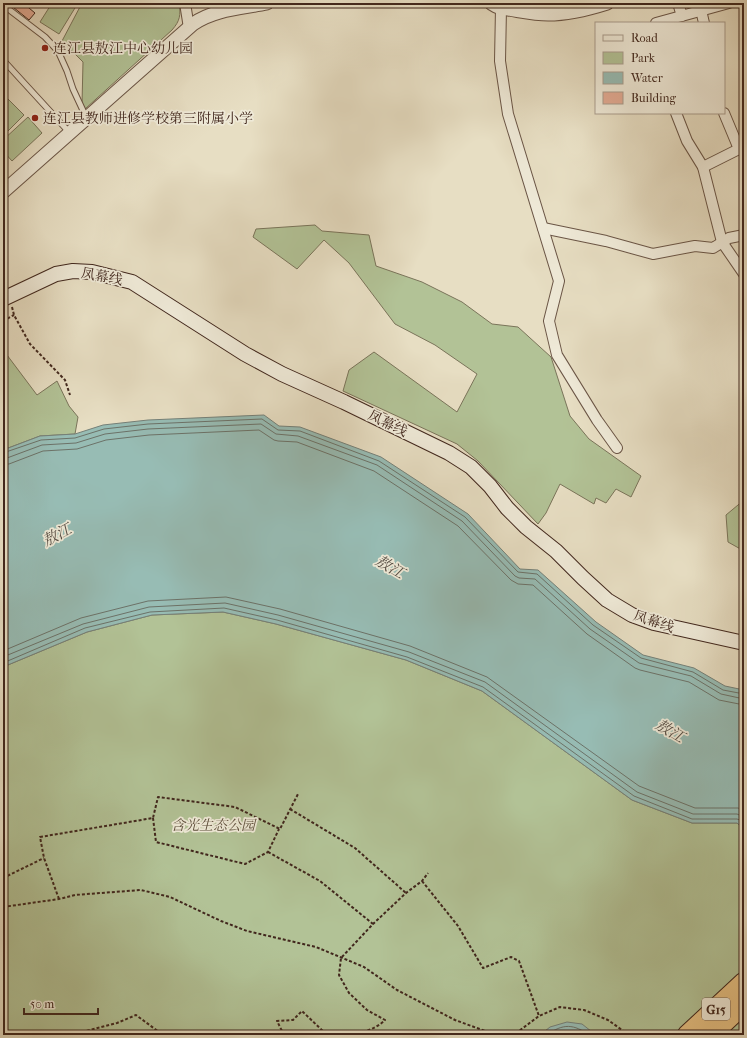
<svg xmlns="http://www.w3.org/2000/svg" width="747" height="1038" font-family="'IM FELL French Canon','Noto Serif SC',serif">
	<rect width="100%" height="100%" fill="#e7dec3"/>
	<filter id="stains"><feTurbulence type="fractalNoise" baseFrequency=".005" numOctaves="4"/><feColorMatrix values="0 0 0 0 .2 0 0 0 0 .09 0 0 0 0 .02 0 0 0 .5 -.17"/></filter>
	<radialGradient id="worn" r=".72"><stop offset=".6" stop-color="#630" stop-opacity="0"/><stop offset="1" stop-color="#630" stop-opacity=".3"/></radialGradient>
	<g fill="#b2c296" stroke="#7a745a">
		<path d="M52,3H78L59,34L40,22Z"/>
		<path d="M82,3H179C181,15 180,21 172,30L85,109L82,104L83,62L62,41Z"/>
		<path d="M6,97L24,115L5,134L3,132V100Z"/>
		<path d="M28,117L42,133L12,161L3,151V140Z"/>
		<path d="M315,225L322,231L369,235L376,266L422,282L462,302L492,324L518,327L551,357L570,416L589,439L641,476L631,497L616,489L606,503L596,498L594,504L560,484L546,513L538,524L478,461L457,444L343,391L349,370L374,352L457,412L477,374L435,345L395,324L349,263L324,240L297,269L253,237L256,229Z"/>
		<path d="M3,355H7L37,395L57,381L69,406L78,417L75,434L40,436L3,450Z"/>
		<path d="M744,500V551L728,542L726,515Z"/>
		<path d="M223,612L276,624L406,660L482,691L632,800L692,823H737L744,829V1035H3V667L87,632L152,615Z"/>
	</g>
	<g fill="#97bcb4" stroke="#758078">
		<path d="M264,415L279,426L300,427L381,457L468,514L520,569L538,570L596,622L643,655L694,668L725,686L744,690V829L737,823H692L632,800L482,691L406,660L276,624L223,612L152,615L87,632L3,667V450L40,436L75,434L103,425L148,420Z"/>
		<path d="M567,1022L582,1024L596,1035H540L550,1027Z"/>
	</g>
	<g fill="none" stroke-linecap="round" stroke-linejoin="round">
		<g stroke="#6c7268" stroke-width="1">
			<path d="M3,453L41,440L75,438L104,429L148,424L262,419L278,430L300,431L379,461L465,517L518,572L537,574L593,625L641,658L693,672L723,690L744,694"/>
			<path d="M3,458H7L42,445L76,443L105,434L148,429L261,424L276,434L298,436L377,465L462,521L515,576L519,578L535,579L590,629L639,663L691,676L721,694L744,699"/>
			<path d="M3,464H9L43,451L77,449L106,440L149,435L259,430L274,440L278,441L297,442L374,471L458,526L511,580L518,584L533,585L587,634L635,668L640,670L689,682L719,700L744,705"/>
			<path d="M3,651L81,618L148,601L226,597L280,609L410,646L487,677L639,786L695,808H738L744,810"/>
			<path d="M3,657L83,624L149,607L225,603L278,615L409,652L485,682L637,792L693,814H737L744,817"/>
			<path d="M3,663L85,628L150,612L224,608L277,620L407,657L483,687L634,796L692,819H737L740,820L744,824"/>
			<path d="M547,1035C563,1023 574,1024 589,1035"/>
		</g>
	</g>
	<path fill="#e4ac95" stroke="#41271d" d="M8,3H23L35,13L29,20Z"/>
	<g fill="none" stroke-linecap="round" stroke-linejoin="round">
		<defs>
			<g id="service">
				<path d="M3,5L45,37L58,51L67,71L73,89L86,117"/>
				<path d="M3,60L69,132"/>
			</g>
			<g id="minor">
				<path d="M185,3L189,28"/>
				<path d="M678,3L682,16"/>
				<path d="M501,8L500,61L508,114L559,281L549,321L557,355L597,420L617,448"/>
				<path d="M701,10L704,23"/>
				<path d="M656,23L729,3"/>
				<path d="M676,113L687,141L703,167L722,242L744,274"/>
				<path d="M703,167L739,149L724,113"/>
				<path d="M543,228L606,241L653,254L695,246L713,248L729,238L744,235"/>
			</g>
			<g id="tertiary">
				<path d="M491,3L496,6L501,8C517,10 533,14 548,14C568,14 588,9 607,3"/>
				<path d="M3,192L193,24C214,9 243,8 267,3"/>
			</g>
			<path id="secondary" d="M3,299L56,274L73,271L92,272L132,282L245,354L282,374L344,402L449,453L471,467L490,486L507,508L526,527L556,551L583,578L607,600L632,615L654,623L744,643"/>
			<g id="motorway">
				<path d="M687,1035L744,982"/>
				<path d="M711,1035L744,1004"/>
			</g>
		</defs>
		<use href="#service" stroke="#6a5546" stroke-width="7"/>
		<use href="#minor" stroke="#6a5546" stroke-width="12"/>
		<use href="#tertiary" stroke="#6a5546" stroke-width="15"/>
		<use href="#secondary" stroke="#41271d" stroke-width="16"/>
		<use href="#motorway" stroke="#41271d" stroke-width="21"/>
		<g stroke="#41271d" stroke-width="2" stroke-dasharray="3 2" stroke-linecap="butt">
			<path d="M12,307L14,315L30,344L65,380L70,395"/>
			<path d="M3,321L14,315"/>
			<path d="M290,809L355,848L406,893"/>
			<path d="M153,818L156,842L245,864L268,852L279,829"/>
			<path d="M268,852L320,881L373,924"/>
			<path d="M3,878L44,858"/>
			<path d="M422,881L458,926L483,968L511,957L519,961L539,1016"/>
			<path d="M59,899L44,858L40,837L153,818L158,797L235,807L280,829L298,794"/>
			<path d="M3,907L59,899L75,895L141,890L170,897L221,921L247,931L316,947L364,967L397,990L455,1020L496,1035"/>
			<path d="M78,1035L82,1032L117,1023L136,1015L163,1035"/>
			<path d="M284,1035L277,1021L293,1020L302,1011L327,1035"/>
			<path d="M343,1035C349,1031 355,1034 362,1032C371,1030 379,1026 385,1020L367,1010L349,993L339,975L341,958L373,924L406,893L422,881L428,873"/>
			<path d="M511,1035L519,1031L539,1016L560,1007L584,1010L608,1020L629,1035"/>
		</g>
		<use href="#service" stroke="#efead8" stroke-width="5"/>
		<use href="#minor" stroke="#efead8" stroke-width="10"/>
		<use href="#tertiary" stroke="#efead8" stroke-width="13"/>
		<use href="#secondary" stroke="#efead8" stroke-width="14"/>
		<use href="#motorway" stroke="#e4bf82" stroke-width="19"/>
	</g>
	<g fill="#8f2418" stroke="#efead8" stroke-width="1.5">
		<circle cx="45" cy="48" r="4"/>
		<circle cx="35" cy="118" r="4"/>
	</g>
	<g text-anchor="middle" stroke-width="3.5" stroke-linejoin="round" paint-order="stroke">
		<rect fill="#efead8" stroke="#756255" stroke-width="1" x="702" y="998" width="28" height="22" rx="3"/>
		<g font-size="13" font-weight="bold" fill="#41271d">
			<text x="716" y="1014">G15</text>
		</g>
		<g font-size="14" fill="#41271d" stroke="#efead8" text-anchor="start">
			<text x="53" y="53">连江县敖江中心幼儿园</text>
			<text x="43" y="123">连江县教师进修学校第三附属小学</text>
		</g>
		<g font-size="14" fill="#41271d" stroke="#efead8">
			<text transform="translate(102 276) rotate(10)" y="5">凤幕线</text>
			<text transform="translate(388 423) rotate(26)" y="5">凤幕线</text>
			<text transform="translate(654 621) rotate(18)" y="5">凤幕线</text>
		</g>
		<g font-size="14" font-style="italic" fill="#5d4e3b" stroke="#efead8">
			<text x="213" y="830">含光生态公园</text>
		</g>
		<g font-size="15" font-style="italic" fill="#564c43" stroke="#efead8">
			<text transform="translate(57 535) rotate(-28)" y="5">敖江</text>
			<text transform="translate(390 567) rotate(30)" y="5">敖江</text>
			<text transform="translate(670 731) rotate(30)" y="5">敖江</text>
		</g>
	</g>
	<rect width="747" height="1038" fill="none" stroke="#e7dec3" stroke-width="16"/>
	<rect x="4" y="4" width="739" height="1030" fill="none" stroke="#41271d" stroke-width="2"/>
	<rect x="8" y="8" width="731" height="1022" fill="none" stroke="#41271d"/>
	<rect x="595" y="22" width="130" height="92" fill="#efead8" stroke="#a99c8d"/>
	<rect x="603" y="35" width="20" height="6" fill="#efead8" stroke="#a99c8d"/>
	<text x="631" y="42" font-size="12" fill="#41271d">Road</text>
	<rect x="603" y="52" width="20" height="12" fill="#b2c296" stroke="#a99c8d"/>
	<text x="631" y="62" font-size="12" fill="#41271d">Park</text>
	<rect x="603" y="72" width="20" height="12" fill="#97bcb4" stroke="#a99c8d"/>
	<text x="631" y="82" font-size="12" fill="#41271d">Water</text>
	<rect x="603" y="92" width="20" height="12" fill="#e4ac95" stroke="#a99c8d"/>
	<text x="631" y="102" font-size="12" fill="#41271d">Building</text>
	<path d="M24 1008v6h74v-6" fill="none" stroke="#41271d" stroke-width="2"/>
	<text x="30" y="1008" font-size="12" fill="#41271d" stroke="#efead8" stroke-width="3" paint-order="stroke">50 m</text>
	<rect width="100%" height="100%" filter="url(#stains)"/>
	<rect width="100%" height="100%" fill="url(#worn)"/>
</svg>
